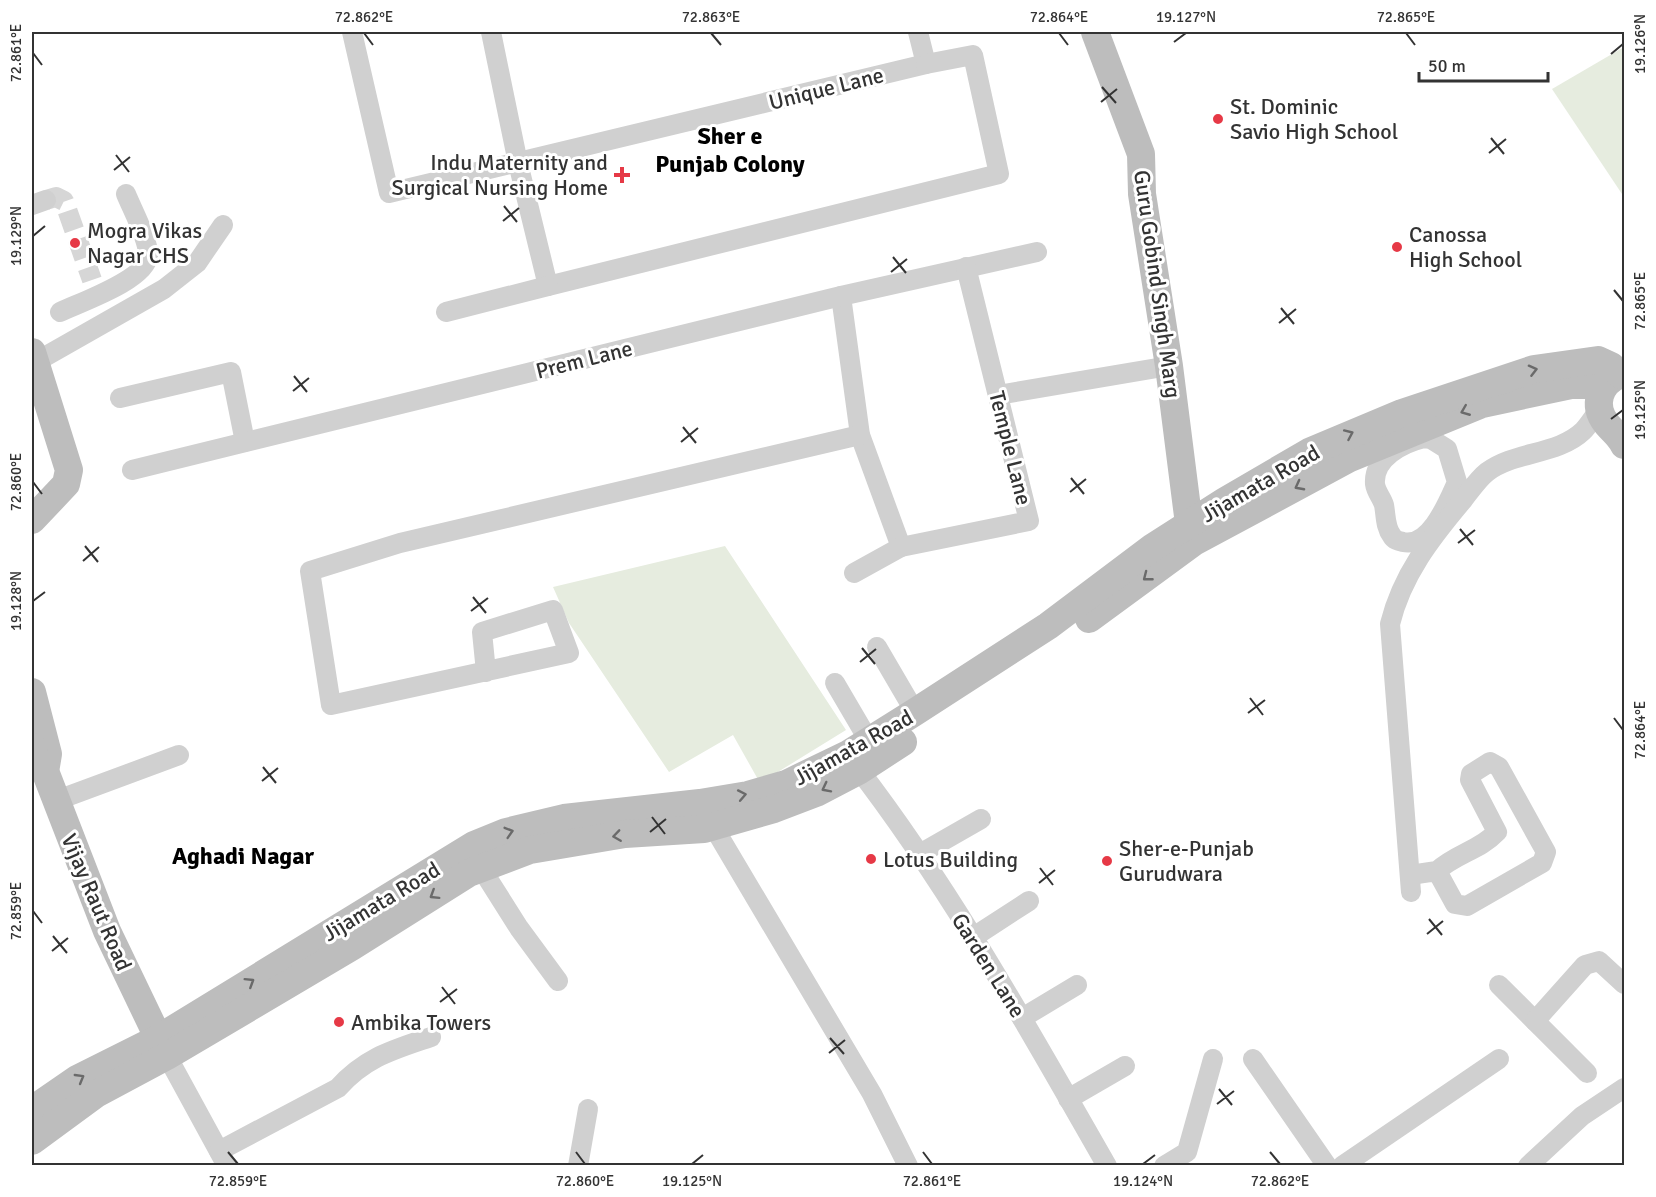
<svg xmlns="http://www.w3.org/2000/svg" width="1656" height="1197" font-family="Signika,sans-serif">
	<rect width="100%" height="100%" fill="#fff"/>
	<g fill="#e6ecdf">
		<path d="M1624,47V197L1552,89Z"/>
		<path d="M725,546L846,730L760,783L733,735L669,772L569,623L553,587Z"/>
	</g>
	<g fill="none" stroke-linecap="round" stroke-linejoin="round">
		<path stroke="#d6d6d6" stroke-width="20" stroke-dasharray="20 10" stroke-linecap="butt" d="M46,200L56,197L64,201L92,280"/>
		<g stroke="#d0d0d0" stroke-width="20">
			<path d="M352,32L389,193L926,64L918,32"/>
			<path d="M491,32L518,163L548,286L999,174L973,55L926,64"/>
			<path d="M32,205L46,200"/>
			<path d="M841,296L860,435L901,547"/>
			<path d="M60,312C81,302 146,280 148,256C149,240 132,209 126,194"/>
			<path d="M446,312L548,286"/>
			<path d="M32,364L164,289L197,263L223,225"/>
			<path d="M998,395L1169,366"/>
			<path d="M120,398L231,372L245,442"/>
			<path d="M1424,438L1431,439L1447,449L1457,482C1448,502 1430,548 1403,542C1399,541 1394,540 1392,536C1385,527 1386,515 1384,505C1382,498 1376,492 1375,484C1373,458 1403,443 1424,438Z"/>
			<path d="M132,470L841,296L1037,252"/>
			<path d="M854,573L901,547L1029,521L966,267"/>
			<path d="M877,647L915,712"/>
			<path d="M486,672L482,632L553,610L569,653L331,705L310,571L400,543L860,435"/>
			<path d="M835,683L869,741"/>
			<path d="M853,762C950,887 1028,1028 1107,1166"/>
			<path d="M55,801L179,755"/>
			<path d="M707,816L872,1094L908,1166"/>
			<path d="M918,855L981,819"/>
			<path d="M478,859L481,868L519,928L558,981"/>
			<path d="M1410,875L1437,871L1455,904L1467,906L1542,863L1546,852L1499,767L1490,762L1471,774L1470,780L1497,832C1480,850 1455,854 1437,871"/>
			<path d="M1411,892L1390,624C1402,575 1431,538 1463,500C1470,491 1478,479 1487,472C1515,451 1558,455 1583,431C1589,425 1594,416 1600,409"/>
			<path d="M972,938L1029,901"/>
			<path d="M1499,985L1587,1073"/>
			<path d="M1022,1018L1077,985"/>
			<path d="M1535,1021L1585,965L1599,961L1624,984"/>
			<path d="M167,1056L227,1166"/>
			<path d="M1253,1059L1327,1166"/>
			<path d="M1068,1099L1125,1066"/>
			<path d="M219,1151L338,1088C366,1057 393,1050 431,1037"/>
			<path d="M578,1166L588,1109"/>
			<path d="M1164,1166L1187,1152L1213,1059"/>
			<path d="M1342,1166L1499,1059"/>
			<path d="M1528,1166L1582,1116L1624,1088"/>
		</g>
		<g stroke="#bdbdbd" stroke-width="28">
			<path d="M1095,32L1141,154L1142,194L1169,366L1189,524L1193,540"/>
			<path d="M32,352L69,470L66,484L32,520"/>
			<path d="M1619,375C1600,383 1592,405 1606,423C1612,431 1619,435 1624,445"/>
			<path d="M1089,619L1194,542L1350,458L1482,404L1571,385H1604"/>
			<path d="M32,692L48,754L46,766"/>
			<path d="M32,747L35,757L45,771L107,931L166,1054"/>
			<path d="M32,1110L77,1079L159,1038L474,845L506,832L564,818L700,803L748,795L786,784L848,754L915,712L1048,626L1153,547L1225,501L1309,452L1402,413L1534,369L1598,360L1611,366L1621,375"/>
			<path d="M32,1141L96,1094L167,1056L353,946L469,873L530,850L625,834L704,829L774,809L816,793L860,770L903,742"/>
		</g>
	</g>
	<defs><path id="oneway-chevron" d="M-2-3.5L2.5 0L-2 3.5" fill="none" stroke-width="1.6" stroke-linecap="round" stroke-linejoin="round" transform="scale(1.5)"/></defs>
	<g stroke="#6a6a6a">
		<use href="#oneway-chevron" transform="translate(1533 370) rotate(-14)"/>
		<use href="#oneway-chevron" transform="translate(1465 411) rotate(158)"/>
		<use href="#oneway-chevron" transform="translate(1349 434) rotate(-24)"/>
		<use href="#oneway-chevron" transform="translate(1299 486) rotate(152)"/>
		<use href="#oneway-chevron" transform="translate(1147 577) rotate(142)"/>
		<use href="#oneway-chevron" transform="translate(826 788) rotate(153)"/>
		<use href="#oneway-chevron" transform="translate(742 795) rotate(-11)"/>
		<use href="#oneway-chevron" transform="translate(509 832) rotate(-17)"/>
		<use href="#oneway-chevron" transform="translate(617 836) rotate(172)"/>
		<use href="#oneway-chevron" transform="translate(434 895) rotate(148)"/>
		<use href="#oneway-chevron" transform="translate(250 982) rotate(-32)"/>
		<use href="#oneway-chevron" transform="translate(80 1078) rotate(-30)"/>
	</g>
	<path fill="none" stroke="#333" stroke-width="2" d="M364,33L373,45M711,33L721,45M1059,33L1068,45M1406,33L1415,45M1174,42L1186,33M33,53L42,65M1611,54L1623,44M1102,87L1116,103M1101,102L1117,89M1491,138L1504,154M1489,153L1506,139M116,155L129,172M114,170L130,157M504,206L517,222M503,221L519,208M33,236L45,226M893,257L906,273M891,272L907,259M1614,290L1623,301M1281,308L1294,324M1279,323L1296,309M294,376L307,392M293,391L309,378M1611,419L1623,410M683,427L696,443M681,442L698,428M1071,478L1084,494M33,482L42,494M1070,492L1086,479M1460,529L1473,545M1458,543L1475,530M85,546L98,562M83,561L99,547M473,597L486,613M33,601L45,592M471,611L488,598M862,648L875,664M860,662L876,649M1250,698L1263,715M1248,713L1265,700M1614,718L1623,730M263,767L276,783M262,781L278,768M652,817L665,834M650,832L666,819M1040,868L1053,885M1039,883L1055,870M33,911L42,923M1429,919L1442,935M1427,934L1443,921M53,936L67,953M52,951L68,938M442,987L455,1004M440,1002L457,989M830,1038L844,1054M829,1053L845,1040M1219,1089L1232,1105M1217,1104L1234,1091M228,1152L238,1164M576,1152L585,1164M923,1152L932,1164M1270,1152L1280,1164M692,1164L703,1155M1143,1164L1155,1155"/>
	<g fill="#e63946" stroke="#fff" stroke-width="2">
		<circle cx="1218" cy="119" r="6"/>
		<path d="M619 166h6v6h6v6h-6v6h-6v-6h-6v-6h6z"/>
		<circle cx="75" cy="243" r="6"/>
		<circle cx="1397" cy="247" r="6"/>
		<circle cx="871" cy="859" r="6"/>
		<circle cx="1107" cy="861" r="6"/>
		<circle cx="339" cy="1022" r="6"/>
	</g>
	<g text-anchor="middle" stroke-width="6" stroke-linejoin="round" paint-order="stroke">
		<g font-size="22" fill="#333" stroke="#fff">
			<text transform="translate(826 88) rotate(-14)" y="8">Unique Lane</text>
			<text transform="translate(1158 284) rotate(82)" y="8">Guru Gobind Singh Marg</text>
			<text transform="translate(584 359) rotate(-14)" y="8">Prem Lane</text>
			<text transform="translate(1011 448) rotate(76)" y="8">Temple Lane</text>
			<text transform="translate(1260 483) rotate(-30)" y="8">Jijamata Road</text>
			<text transform="translate(853 747) rotate(-29)" y="8">Jijamata Road</text>
			<text transform="translate(381 901) rotate(-31)" y="8">Jijamata Road</text>
			<text transform="translate(97 902) rotate(67)" y="8">Vijay Raut Road</text>
			<text transform="translate(989 965) rotate(58)" y="8">Garden Lane</text>
		</g>
		<g font-size="22" fill="#333" stroke="#fff" text-anchor="start">
			<text x="1230" y="114">St. Dominic<tspan x="1230" dy="25">Savio High School</tspan></text>
			<text x="608" y="170" text-anchor="end">Indu Maternity and<tspan x="608" dy="25">Surgical Nursing Home</tspan></text>
			<text x="87" y="238">Mogra Vikas<tspan x="87" dy="25">Nagar CHS</tspan></text>
			<text x="1409" y="242">Canossa<tspan x="1409" dy="25">High School</tspan></text>
			<text x="1119" y="856">Sher-e-Punjab<tspan x="1119" dy="25">Gurudwara</tspan></text>
			<text x="883" y="867">Lotus Building</text>
			<text x="351" y="1030">Ambika Towers</text>
		</g>
		<g font-size="24" font-weight="bold" fill="#000" stroke="#fff">
			<text x="730" y="144">Sher e<tspan x="730" dy="28">Punjab Colony</tspan></text>
			<text x="243" y="864">Aghadi Nagar</text>
		</g>
	</g>
	<rect width="1656" height="1197" fill="none" stroke="#ffffff" stroke-width="66"/>
	<path d="M1419 72v9h129v-9" fill="none" stroke="#333333" stroke-width="3"/>
	<text x="1428" y="72" font-size="18" fill="#333333" stroke="#ffffff" stroke-width="4.5" paint-order="stroke">50 m</text>
	<rect x="33" y="33" width="1590" height="1131" fill="none" stroke="#333" stroke-width="2"/>
	<g font-size="15" text-anchor="middle" fill="#333">
		<text x="364" y="22">72.862°E</text>
		<text x="711" y="22">72.863°E</text>
		<text x="1059" y="22">72.864°E</text>
		<text x="1186" y="22">19.127°N</text>
		<text x="1406" y="22">72.865°E</text>
		<text transform="translate(1640 44) rotate(-90)" y="5">19.126°N</text>
		<text transform="translate(16 53) rotate(-90)" y="5">72.861°E</text>
		<text transform="translate(16 236) rotate(-90)" y="5">19.129°N</text>
		<text transform="translate(1640 301) rotate(-90)" y="5">72.865°E</text>
		<text transform="translate(1640 410) rotate(-90)" y="5">19.125°N</text>
		<text transform="translate(16 482) rotate(-90)" y="5">72.860°E</text>
		<text transform="translate(16 601) rotate(-90)" y="5">19.128°N</text>
		<text transform="translate(1640 730) rotate(-90)" y="5">72.864°E</text>
		<text transform="translate(16 911) rotate(-90)" y="5">72.859°E</text>
		<text x="238" y="1186">72.859°E</text>
		<text x="585" y="1186">72.860°E</text>
		<text x="692" y="1186">19.125°N</text>
		<text x="932" y="1186">72.861°E</text>
		<text x="1143" y="1186">19.124°N</text>
		<text x="1280" y="1186">72.862°E</text>
	</g>
</svg>
